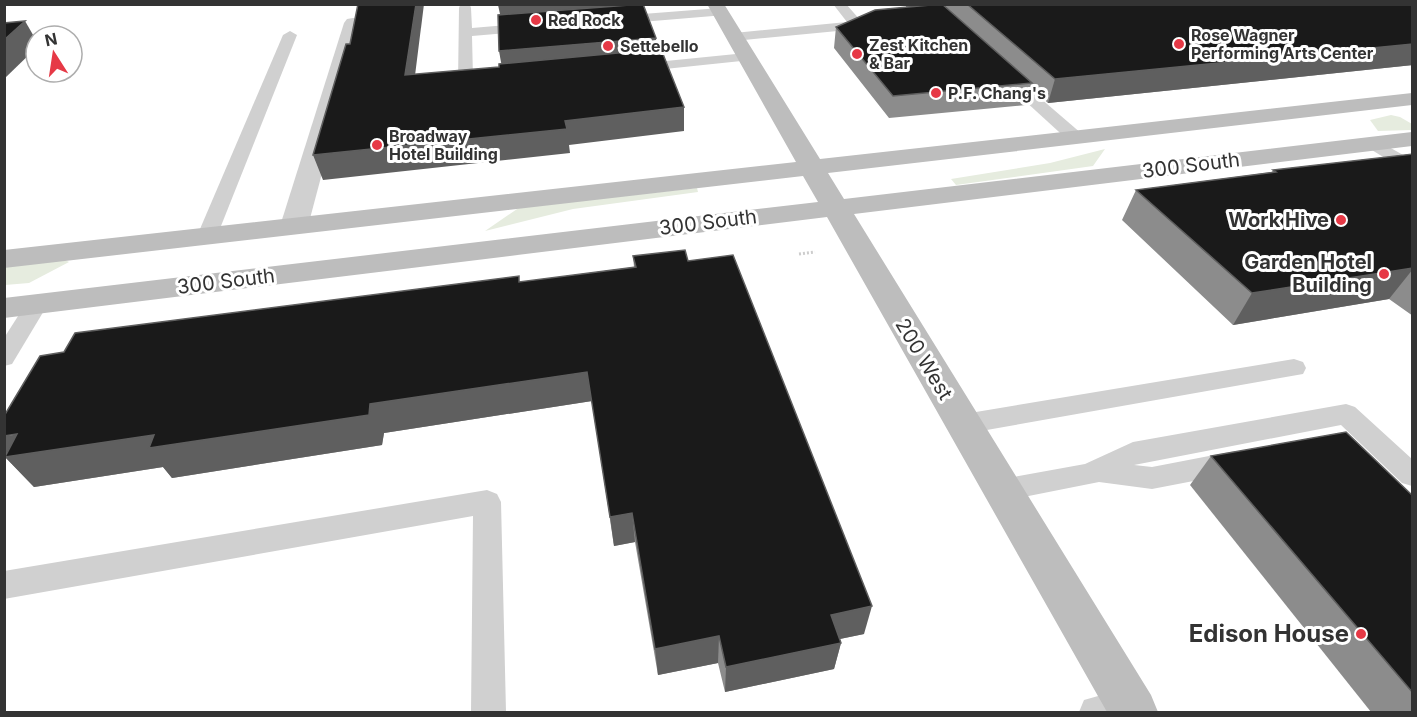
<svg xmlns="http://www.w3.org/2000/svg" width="1417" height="717" font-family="Inter,sans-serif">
	<rect width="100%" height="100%" fill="#fff"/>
	<g fill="#e6ecdf">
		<path d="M1391,115L1400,117L1412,124V130L1378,131L1370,120Z"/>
		<path d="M1105,149L1093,166L956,185L951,179L1050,163Z"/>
		<path d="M697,188L698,192L573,209L485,231L520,207Z"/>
		<path d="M61,258L69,262L29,283L5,285V265Z"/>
	</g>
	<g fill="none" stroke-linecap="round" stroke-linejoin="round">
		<path stroke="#cdcdcd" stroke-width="3" stroke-dasharray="2 2" stroke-linecap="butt" d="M799,254L815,252"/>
		<g fill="#d0d0d0" fill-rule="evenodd">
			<path d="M833,4H846L861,21L869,20L876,24L869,28L734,41L727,37L734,33L847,22Z"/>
			<path d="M460,5H470L471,8L472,28L532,23L539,27L532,31L472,36L473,78H490L493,81L490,84L466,88L458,83L459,8Z"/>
			<path d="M720,8L725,9L726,12L725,15L617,24L610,20L617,16Z"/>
			<path d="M290,31L297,35L217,236L214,240H200L197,236L283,35Z"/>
			<path d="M746,53L751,54L753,57L751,60L636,72L629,68L636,64Z"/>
			<path d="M1005,71L1010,72L1082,134L1084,138L1082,142H1070L1000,78L998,75Z"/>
			<path d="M1373,138L1412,160V172L1406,171L1367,147L1364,143L1367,139Z"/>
			<path d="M37,297L45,299L48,304L12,364L4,366V338L29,299Z"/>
			<path d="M1294,359L1303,362L1306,368L1303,374L964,434L955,431L951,424L955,417L964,414Z"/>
			<path d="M1346,404L1355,407L1412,459V486L1402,483L1341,425L1134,465L1152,467L1235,451L1245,454L1249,462L1245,470L1235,473L1152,489L1099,482L1003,501L993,498L989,490L993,482L1003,479L1085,464L1133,442Z"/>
			<path d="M487,490L497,494L501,502L506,712H471L473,516L4,599V571Z"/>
			<path d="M1130,687L1142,692L1147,704L1144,712H1079L1084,700Z"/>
		</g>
		<path fill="#d0d0d0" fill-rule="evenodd" d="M353,18L359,19L362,23L308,226L304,232L294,234L284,232L280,226L344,23L347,19Z"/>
		<path fill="#bdbdbd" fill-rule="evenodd" d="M707,4H724L820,159L1412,93V105L828,173L844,199L1412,132V146L854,214L1151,695L1158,712H1107L827,217L4,318V298L818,202L803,176L4,268V250L796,162Z"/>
	</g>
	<g fill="#8c8c8c">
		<path d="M906,4H1413V65L1048,103L1031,88L1026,105L889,118L834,48L836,27L906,7Z"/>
		<path d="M1413,154V316L1389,299L1233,325L1122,220L1136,190L1272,172L1273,170Z"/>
		<path d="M633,256L688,261L864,634L840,639L841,643L834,669L725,692L718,663L658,675L635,542L614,546L592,401L384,433L382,445L172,478L163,467L34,487L5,457L64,352L520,282L634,267Z"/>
		<path d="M1211,456L1413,496V712H1371L1190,485Z"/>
	</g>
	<g fill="#5f5f5f">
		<path d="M416,4H424L412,99L405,75Z"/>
		<path d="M508,4H638L502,23L498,5Z"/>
		<path d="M25,21L36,40V48L4,79V40Z"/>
		<path d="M656,38L657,59L503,73L499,51Z"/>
		<path d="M1413,44V65L1048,103L1055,79Z"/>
		<path d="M684,107V131L569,145L570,153L323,180L313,155L565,121Z"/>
		<path d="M1413,268V269L1389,299L1233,325L1252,293Z"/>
		<path d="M587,372L592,401L384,433L382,445L172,478L163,467L34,487L5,457L10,456L4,451V436Z"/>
		<path d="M632,513L635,542L614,546L610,517Z"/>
		<path d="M872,606L864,634L825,642L831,615Z"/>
		<path d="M719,636L718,663L658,675L655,649Z"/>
		<path d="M841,643L834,669L725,692L726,667Z"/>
	</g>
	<g fill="#1a1a1a" stroke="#5f5f5f" stroke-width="1.5">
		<path d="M358,4H416L405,75L499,67V64L661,49L684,107L565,121L567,129L313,155L346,44H350Z"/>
		<path d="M643,4L656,38L499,51L498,15Z"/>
		<path d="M942,4L1032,83L893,96L836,27L875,10Z"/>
		<path d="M967,4H1413V44L1055,79Z"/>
		<path d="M25,21L4,40V23Z"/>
		<path d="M1413,154V268L1252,293L1136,190L1276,172L1273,170Z"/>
		<path d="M685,250L688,261L733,255L872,606L831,615L841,643L726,667L719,636L655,649L632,513L610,517L587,372L370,404L369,415L149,448L154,435L5,457L17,434L4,436V416L40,356L64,352L75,333L519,276V282L636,267L633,256Z"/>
		<path d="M1346,432L1413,496V693L1211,456Z"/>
	</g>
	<g fill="#e63946" stroke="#fff" stroke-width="2">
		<circle cx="536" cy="20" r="6"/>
		<circle cx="1179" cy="44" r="6"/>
		<circle cx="608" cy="46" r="6"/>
		<circle cx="857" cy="54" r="6"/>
		<circle cx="936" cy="93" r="6"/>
		<circle cx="377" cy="145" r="6"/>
		<circle cx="1341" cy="220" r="6"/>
		<circle cx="1384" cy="274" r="6"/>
		<circle cx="1361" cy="634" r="6"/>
	</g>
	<g text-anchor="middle" stroke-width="6" stroke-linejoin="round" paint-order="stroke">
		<g font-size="16" font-weight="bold" fill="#333" stroke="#fff" text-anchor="start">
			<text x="548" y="26">Red Rock</text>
			<text x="1191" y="41">Rose Wagner<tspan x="1191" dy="18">Performing Arts Center</tspan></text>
			<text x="869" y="51">Zest Kitchen<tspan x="869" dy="18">&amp; Bar</tspan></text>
			<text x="620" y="52">Settebello</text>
			<text x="948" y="99">P.F. Chang's</text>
			<text x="389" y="142">Broadway<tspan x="389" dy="18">Hotel Building</tspan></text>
		</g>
		<g font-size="20" fill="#333" stroke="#fff">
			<text transform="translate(1191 165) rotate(-7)" y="7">300 South</text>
			<text transform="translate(708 222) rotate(-7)" y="7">300 South</text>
			<text transform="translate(226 281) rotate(-7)" y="7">300 South</text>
			<text transform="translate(924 359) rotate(59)" y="7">200 West</text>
		</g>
		<g font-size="20" font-weight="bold" fill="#333" stroke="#fff" text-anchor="end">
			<text x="1329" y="227">Work Hive</text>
			<text x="1372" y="269">Garden Hotel<tspan x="1372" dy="23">Building</tspan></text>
		</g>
		<g font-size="24" font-weight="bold" fill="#333" stroke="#fff" text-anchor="end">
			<text x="1349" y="642">Edison House</text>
		</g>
	</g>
	<rect width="1417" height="717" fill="none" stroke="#333333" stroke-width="12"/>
	<g transform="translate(54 54) rotate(348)"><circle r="28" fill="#ffffff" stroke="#adadad" stroke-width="1.5"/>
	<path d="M0-4.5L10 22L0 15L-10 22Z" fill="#e63946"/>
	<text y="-9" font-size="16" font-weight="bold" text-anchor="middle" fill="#333333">N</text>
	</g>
</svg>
